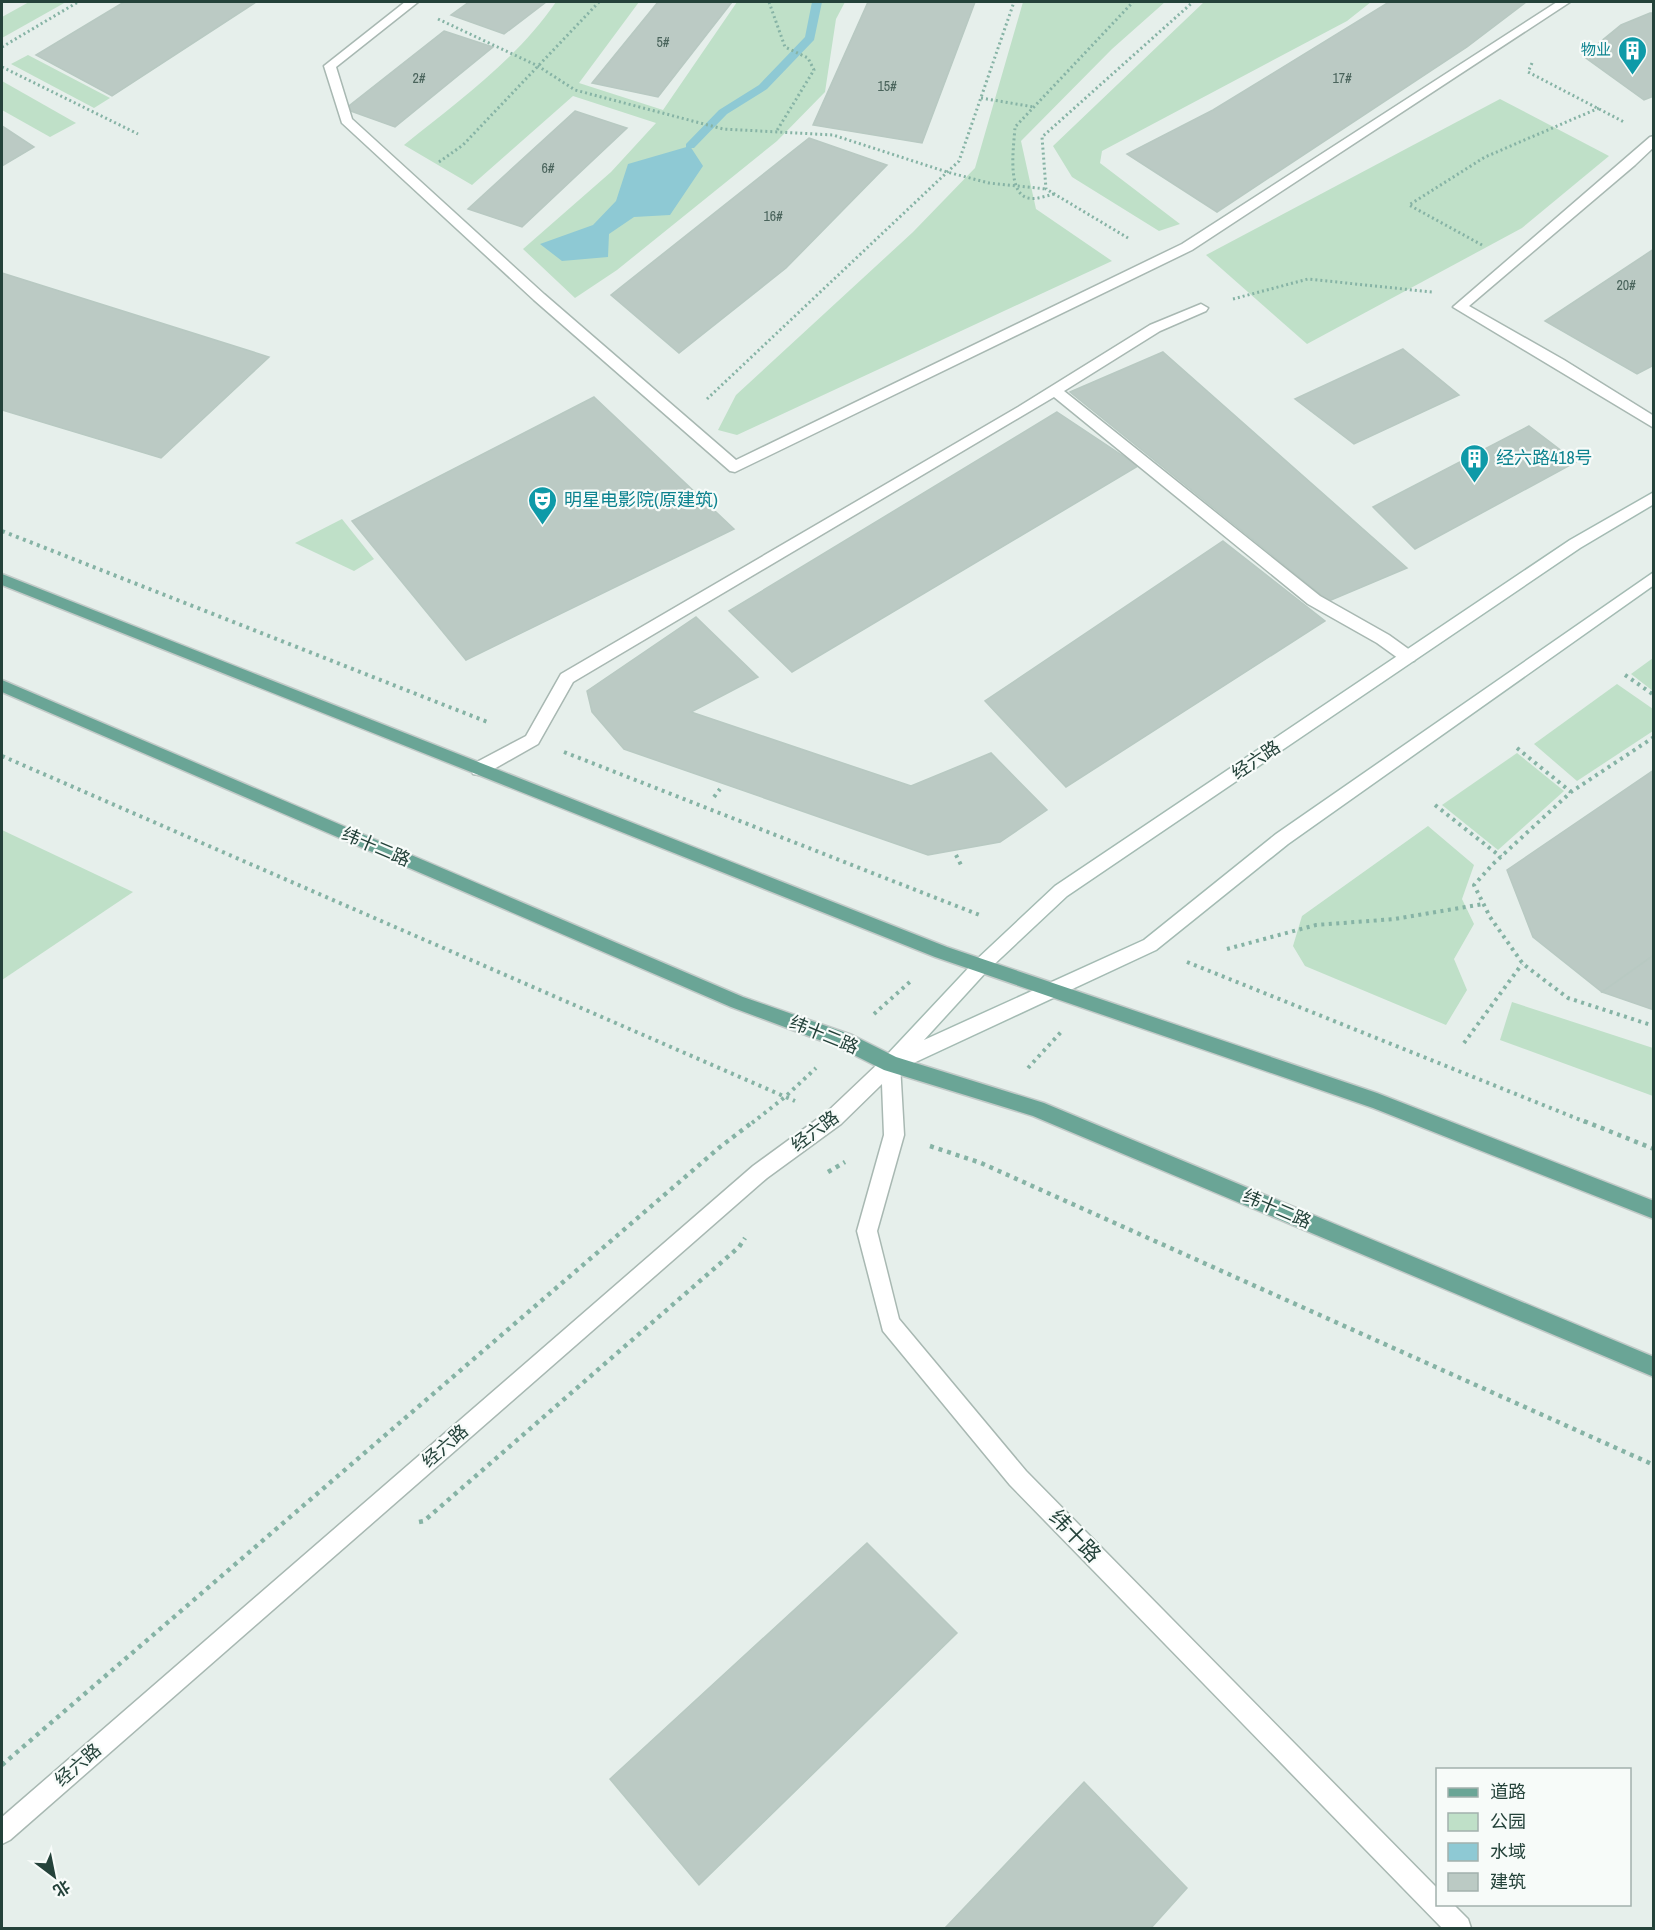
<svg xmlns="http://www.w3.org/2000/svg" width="1655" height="1930" font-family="'Archivo Narrow','Noto Sans SC',sans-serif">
	<rect width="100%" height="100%" fill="#e6efeb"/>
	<g fill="#bfe0c8">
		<path d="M29,2H66L2,38V17Z"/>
		<path d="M556,2H639L579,83L663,110L737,2H845L836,19L825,92L777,141L617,270L575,298L523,249L611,172L656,123L573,96L472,185L404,145C459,101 516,60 556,2Z"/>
		<path d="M1023,2H1165L1112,49L1021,141L1036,209L1112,261L737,435L718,430L736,395L913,232L975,168Z"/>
		<path d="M1204,2H1371L1347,21L1102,151L1100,163L1180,224L1159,231L1072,177L1053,146Z"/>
		<path d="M28,55L110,98L94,108L11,64Z"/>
		<path d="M2,81L76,123L50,137L2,110Z"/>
		<path d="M1500,99L1609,156L1522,228L1307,344L1206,255Z"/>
		<path d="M342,519L374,559L354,571L295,543Z"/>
		<path d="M1653,658V691L1631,674Z"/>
		<path d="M1617,684L1653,709V731L1577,781L1534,744Z"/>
		<path d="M1517,753L1564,791L1498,850L1442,805Z"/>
		<path d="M1428,826L1474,865L1462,899L1474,924L1454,959L1467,990L1446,1025L1305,966L1293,946L1302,916Z"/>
		<path d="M2,830L133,892L2,980Z"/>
		<path d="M1512,1002L1653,1048V1096L1500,1040Z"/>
	</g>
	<path fill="#8ec9d4" d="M690,146L703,166L670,215L634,217L609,234L608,257L562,261L540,244L593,225L616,201L628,164Z"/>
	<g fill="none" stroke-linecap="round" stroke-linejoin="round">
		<path fill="#8ec9d4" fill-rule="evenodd" d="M812,2H822L814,40L767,89L727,114L694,148H686V144L719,110L759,85L805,37Z"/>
	</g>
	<g fill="#bbcac4" stroke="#b8c9c2" stroke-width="1.5">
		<path d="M124,2H256L112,96L36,55Z"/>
		<path d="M469,2H546L504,34L451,15Z"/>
		<path d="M658,2H732L658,97L592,83Z"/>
		<path d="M868,2H975L922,143L813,125Z"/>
		<path d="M1389,2H1526L1467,47L1217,212L1127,154L1213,110Z"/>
		<path d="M1650,13H1654V96L1644,100L1583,56L1621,25Z"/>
		<path d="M444,31L493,47L395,127L345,109Z"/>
		<path d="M575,111L627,128L522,227L468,209Z"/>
		<path d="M2,126L34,147L2,166Z"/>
		<path d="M809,138L887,165L786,268L679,353L611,295Z"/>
		<path d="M1654,249V365L1637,374L1545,321Z"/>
		<path d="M2,273L269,357L161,458L2,410Z"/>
		<path d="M1403,349L1459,395L1354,444L1295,399Z"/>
		<path d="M1163,352L1407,568L1329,601L1070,392Z"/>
		<path d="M594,397L734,529L466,660L352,521Z"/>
		<path d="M1057,412L1138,466L792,672L729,611Z"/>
		<path d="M1529,426L1576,462L1415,549L1373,507Z"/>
		<path d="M1223,541L1325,621L1066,787L985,701Z"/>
		<path d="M696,617L758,677L691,712L911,786L991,753L1047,810L1000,842L928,855L624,749L592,712L587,691Z"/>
		<path d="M1654,770V955L1602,992L1533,937L1507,870Z"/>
		<path d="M1654,955V1010L1602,992Z"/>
		<path d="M867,1543L957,1633L699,1885L610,1779Z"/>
		<path d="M1084,1782L1187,1888L1151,1928H945Z"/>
	</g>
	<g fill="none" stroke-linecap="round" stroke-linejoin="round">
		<defs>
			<g id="minor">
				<path d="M405,2H418L336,67L352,119L544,294L736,460L1182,244L1557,2H1570L1192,250L735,472L730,471L534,300L342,123L324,66Z"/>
				<path d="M1654,136V147L1635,165L1469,306L1564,360L1654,416V428L1453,307L1650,137Z"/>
				<path d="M1201,304L1208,308L1206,311L1160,331L1064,391L1320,596L1389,635L1414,653L1416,657L1414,661H1402L1377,643L1308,604L1054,397L573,682L538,744L485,774L479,775L473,774L471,769L473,764L526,736L561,674L1018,407L1150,325Z"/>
			</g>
			<path id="tertiary" d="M891,1056L898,1058L900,1064L904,1135L877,1231L899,1319L1026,1471L1438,1889V1904H1453L1468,1919L1471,1928H1442L1010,1485L883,1331L857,1231L884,1135L882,1084L841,1124L767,1178L10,1840L2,1844V1817L753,1166L827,1112L884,1058Z"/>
			<path id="secondary" d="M1654,492V504L1580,548L1067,896L987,971L924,1040L1144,940L1276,834L1654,572V585L1288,844L1156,950L905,1067L891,1072L884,1070L882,1064L884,1058L975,961L1055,886L1570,540Z"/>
			<g id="primary">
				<path d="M2,574L947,947L1377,1093L1654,1201V1219L1373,1108L935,957L2,585Z"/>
				<path d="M2,680L743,997L852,1035L896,1057L1044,1103L1654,1357V1377L1033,1116L884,1070L838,1047L731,1007L2,692Z"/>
			</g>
		</defs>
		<use href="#minor" stroke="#a8b8b2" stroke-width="3"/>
		<use href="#tertiary" stroke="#a8b8b2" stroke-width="3"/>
		<use href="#secondary" stroke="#a4bbb3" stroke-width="3"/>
		<use href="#primary" stroke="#c2cac8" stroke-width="3"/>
		<g stroke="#86b3a5" stroke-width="3" stroke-dasharray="2 3" stroke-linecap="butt">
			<path d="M769,2L785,47L808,58L814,70L776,132"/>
			<path d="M438,19L538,66L575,90L723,129L833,135L947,172L989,183L1046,189"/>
			<path d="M2,47L78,2"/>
			<path d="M1532,63L1528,72L1624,122"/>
			<path d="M2,67L138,134"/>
			<path d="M981,98L1034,107"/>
			<path d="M439,162L463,145L599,2"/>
			<path d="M1054,194C1045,196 1034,201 1025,197C1007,188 1014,144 1015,127L1133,2"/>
			<path d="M1128,238L1046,189L1042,137L1193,2"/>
			<path d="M1482,245L1409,205L1485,157L1599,108"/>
			<path d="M1233,299L1308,279L1432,292"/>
			<path d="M707,399L959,161L1014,2"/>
		</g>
		<g stroke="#86b3a5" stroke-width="4" stroke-dasharray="3 4.5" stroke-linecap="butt">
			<path d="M2,531L490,723"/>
			<path d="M1625,675L1654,695"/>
			<path d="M1654,737L1571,792L1493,864L1474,885L1490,917L1523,964L1568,998L1654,1026"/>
			<path d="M1517,748L1571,792"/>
			<path d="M564,752L982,916"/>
			<path d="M2,756L795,1101"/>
			<path d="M714,797L720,789"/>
			<path d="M1435,805L1501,857"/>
			<path d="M956,855L962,867"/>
			<path d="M1227,949L1316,925L1395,919L1483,904"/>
			<path d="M1187,962L1588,1123"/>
			<path d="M874,1014L913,979"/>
			<path d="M1464,1043L1522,964"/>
			<path d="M1028,1068L1061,1032"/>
			<path d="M752,1123L785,1097L816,1068"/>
		</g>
		<g stroke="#86b3a5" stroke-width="4.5" stroke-dasharray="4 5" stroke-linecap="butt">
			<path d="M1584,1121L1654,1149"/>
			<path d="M930,1146L981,1163L1654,1465"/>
			<path d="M828,1172L845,1162"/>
			<path d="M419,1522L424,1521L739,1247L745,1238"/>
			<path d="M2,1765L720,1147L754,1121"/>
		</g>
		<use href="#minor" fill="#fff" fill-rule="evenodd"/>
		<use href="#tertiary" fill="#fff" fill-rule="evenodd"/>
		<use href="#secondary" fill="#fff" fill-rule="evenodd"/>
		<use href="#primary" fill="#6aa596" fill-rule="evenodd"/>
	</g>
	<defs>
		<symbol id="building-pin" viewBox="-11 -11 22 30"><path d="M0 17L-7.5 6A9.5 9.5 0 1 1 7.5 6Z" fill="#0f9aa8" stroke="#f7fbf9"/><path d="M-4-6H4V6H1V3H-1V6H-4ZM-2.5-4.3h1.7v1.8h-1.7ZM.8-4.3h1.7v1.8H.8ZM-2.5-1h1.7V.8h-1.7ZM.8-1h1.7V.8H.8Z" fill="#fff"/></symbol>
		<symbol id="theatre-pin" viewBox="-11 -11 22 30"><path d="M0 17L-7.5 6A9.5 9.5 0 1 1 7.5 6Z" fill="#0f9aa8" stroke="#f7fbf9"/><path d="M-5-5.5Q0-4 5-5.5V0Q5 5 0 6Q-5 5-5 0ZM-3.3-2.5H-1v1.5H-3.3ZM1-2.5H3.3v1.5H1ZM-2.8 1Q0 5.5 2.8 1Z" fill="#fff"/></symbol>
	</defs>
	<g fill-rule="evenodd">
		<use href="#building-pin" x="1616" y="34" width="33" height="45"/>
		<use href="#building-pin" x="1458" y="442" width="33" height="45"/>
		<use href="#theatre-pin" x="526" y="484" width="33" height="45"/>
	</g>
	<g text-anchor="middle" stroke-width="4.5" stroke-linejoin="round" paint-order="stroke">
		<g font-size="14" fill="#4a645c">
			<text x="663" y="47">5#</text>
			<text x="419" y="83">2#</text>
			<text x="1342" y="83">17#</text>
			<text x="887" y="91">15#</text>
			<text x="548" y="173">6#</text>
			<text x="773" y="221">16#</text>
			<text x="1626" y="290">20#</text>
		</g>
		<g font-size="15" fill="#0d838f" stroke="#f7fbf9" text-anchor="end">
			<text x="1611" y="55">物业</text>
		</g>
		<g font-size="18" fill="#0d838f" stroke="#f7fbf9" text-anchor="start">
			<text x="1496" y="464">经六路418号</text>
			<text x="564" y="506">明星电影院(原建筑)</text>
		</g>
		<g font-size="18" fill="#24423a" stroke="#f7fbf9">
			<text transform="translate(1256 760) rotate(-34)" y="6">经六路</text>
			<text transform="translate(376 847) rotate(23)" y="6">纬十二路</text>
			<text transform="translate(824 1035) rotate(22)" y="6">纬十二路</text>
			<text transform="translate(815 1131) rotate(-37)" y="6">经六路</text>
			<text transform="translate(1277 1209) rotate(23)" y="6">纬十二路</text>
			<text transform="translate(445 1446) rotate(-41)" y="6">经六路</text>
			<text transform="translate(78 1765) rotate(-41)" y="6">经六路</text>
		</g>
		<g font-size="21" fill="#24423a" stroke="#f7fbf9">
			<text transform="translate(1075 1536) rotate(46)" y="7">纬十路</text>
		</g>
	</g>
	<rect width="1655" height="1930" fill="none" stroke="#24423a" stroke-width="6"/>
	<rect x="1436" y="1768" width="195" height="138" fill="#f7fbf9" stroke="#a3b1ad" stroke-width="1.5"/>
	<rect x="1448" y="1788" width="30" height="9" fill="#6aa596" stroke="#a3b1ad" stroke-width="1.5"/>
	<text x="1490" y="1798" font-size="18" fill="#24423a">道路</text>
	<rect x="1448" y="1813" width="30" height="18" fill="#bfe0c8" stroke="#a3b1ad" stroke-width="1.5"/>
	<text x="1490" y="1828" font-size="18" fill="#24423a">公园</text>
	<rect x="1448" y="1843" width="30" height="18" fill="#8ec9d4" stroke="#a3b1ad" stroke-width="1.5"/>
	<text x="1490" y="1858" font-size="18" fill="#24423a">水域</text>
	<rect x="1448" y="1873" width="30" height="18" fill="#bbcac4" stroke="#a3b1ad" stroke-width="1.5"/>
	<text x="1490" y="1888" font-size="18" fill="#24423a">建筑</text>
	<g transform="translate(54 1876) rotate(148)" stroke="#f7fbf9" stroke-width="4.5" paint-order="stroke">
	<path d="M0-4.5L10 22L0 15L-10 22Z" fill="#24423a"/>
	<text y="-9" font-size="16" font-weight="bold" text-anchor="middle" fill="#24423a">北</text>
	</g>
</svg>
